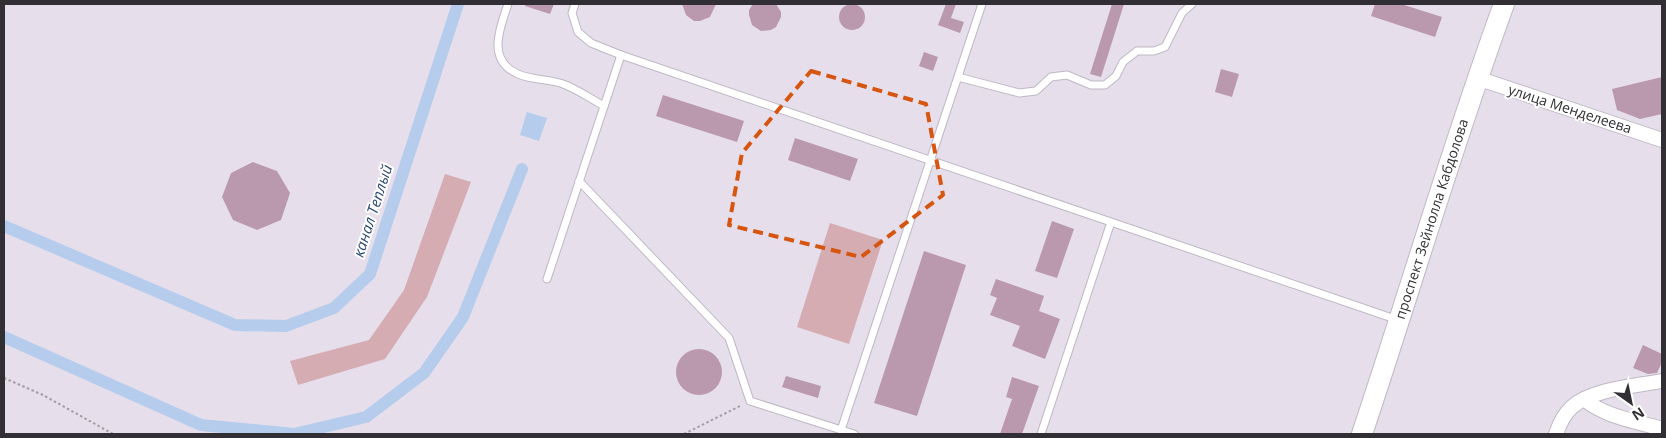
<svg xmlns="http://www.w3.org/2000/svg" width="1666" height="438" font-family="'Open Sans',sans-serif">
	<rect width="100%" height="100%" fill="#e6dfeb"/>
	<g fill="#d6acb3">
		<path d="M445,174L471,182L427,297L385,359L298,385L290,361L369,340L404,290Z"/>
		<path d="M830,223L883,240L849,344L797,327Z"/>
	</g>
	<path fill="#b5ccec" d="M527,112L547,118L539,141L520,135Z"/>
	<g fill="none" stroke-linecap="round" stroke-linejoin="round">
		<g stroke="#b5ccec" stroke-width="12">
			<path d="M4,226L235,325L286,326L334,308L370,274L458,4"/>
			<path d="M4,337L201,425L294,434L366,417L424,373L463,317L522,169"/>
		</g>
	</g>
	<g fill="#ba98ae">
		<path d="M525,4H554L550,14L525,6Z"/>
		<path d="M682,4H716L710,17L700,21H694L686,15Z"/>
		<path d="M753,4H776L781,12V17L776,27L771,30L761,31L752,25L749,15V10Z"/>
		<path d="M946,4H956L951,18L964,22L960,33L938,25Z"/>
		<path d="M1112,4H1124L1101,77L1090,74Z"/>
		<path d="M1375,4H1401L1442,17L1435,37L1371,16Z"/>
		<circle cx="852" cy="17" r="13"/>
		<path d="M924,52L938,57L933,71L919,66Z"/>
		<path d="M1221,69L1239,74L1232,97L1215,92Z"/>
		<path d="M1662,77V114L1640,119L1617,110L1612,89Z"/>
		<path d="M663,95L744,121L737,142L656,116Z"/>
		<path d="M795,138L858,159L850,181L788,160Z"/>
		<path d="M253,162L277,171L290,193L281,220L257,230L233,220L222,197L231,173Z"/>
		<path d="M1052,221L1074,229L1057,278L1035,271Z"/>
		<path d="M924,251L966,265L917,416L874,403Z"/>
		<path d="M996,279L1044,296L1039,311L1060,319L1045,359L1012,346L1020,326L990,315L997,298L990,295Z"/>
		<path d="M1643,345L1662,354V362L1657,373L1648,374L1633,368Z"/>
		<circle cx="699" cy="372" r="23"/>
		<path d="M786,376L821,386L818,398L782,387Z"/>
		<path d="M1012,377L1039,386L1022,434H1000L1012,399L1006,397Z"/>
	</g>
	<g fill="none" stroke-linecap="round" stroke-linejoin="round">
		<defs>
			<g id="service">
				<path d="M508,4C500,28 486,60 518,74C531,80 550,79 563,84C577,89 591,99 604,106"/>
				<path d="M575,4L572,13L578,32L591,43L621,55"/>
				<path d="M958,77L1019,93L1036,91L1051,77L1067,75L1091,85H1105L1116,76L1123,62L1137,51H1154L1165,47L1182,13L1192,4"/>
				<path d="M579,181L729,338L750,401L854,434"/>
				<path d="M547,279L621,55L1111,222"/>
				<path d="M841,430L982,4"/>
				<path d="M1041,434L1111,222L1398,320"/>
			</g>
			<g id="minor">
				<path d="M1477,78L1662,140"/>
				<path d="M1584,399C1605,417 1636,421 1662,429"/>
				<path d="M1556,434C1559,425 1564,414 1572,407C1592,389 1636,386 1662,381"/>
			</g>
			<g id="secondary">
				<path id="s1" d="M1362,434C1410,291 1452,146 1504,4"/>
			</g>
		</defs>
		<use href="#service" stroke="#bfb8c4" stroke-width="9"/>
		<use href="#minor" stroke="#bfb8c4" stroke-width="16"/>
		<use href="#secondary" stroke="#bfb8c4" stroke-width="22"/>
		<g stroke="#a29da6" stroke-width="2" stroke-dasharray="2.5 2.5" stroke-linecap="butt">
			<path d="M4,378L43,395L113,434"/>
			<path d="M684,434L742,405"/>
		</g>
		<use href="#service" stroke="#fff" stroke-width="7"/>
		<use href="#minor" stroke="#fff" stroke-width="14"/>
		<use href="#secondary" stroke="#fff" stroke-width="20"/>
	</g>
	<path fill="none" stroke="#d65510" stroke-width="4" stroke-dasharray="10 6" stroke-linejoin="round" d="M811,71L926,104L943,195L861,257L729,225L742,153Z"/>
	<g text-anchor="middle" stroke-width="4" stroke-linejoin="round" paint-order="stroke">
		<g font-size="14" fill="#312f33" stroke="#fff">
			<text transform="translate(1570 109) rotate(18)" y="5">улица Менделеева</text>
			<text dy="5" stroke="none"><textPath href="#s1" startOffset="226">проспект Зейнолла Кабдолова</textPath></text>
		</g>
		<g font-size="15" font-style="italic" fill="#2b4a74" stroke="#fff">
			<text transform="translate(373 211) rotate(-72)" y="5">канал Теплый</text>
		</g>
	</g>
	<rect width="1666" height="438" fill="none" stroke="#312f33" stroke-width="10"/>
	<g transform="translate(1631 403) rotate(147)" stroke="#ffffff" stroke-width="4" paint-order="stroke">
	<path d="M0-4L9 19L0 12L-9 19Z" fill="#312f33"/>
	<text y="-8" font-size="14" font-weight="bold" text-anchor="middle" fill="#312f33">N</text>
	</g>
</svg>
